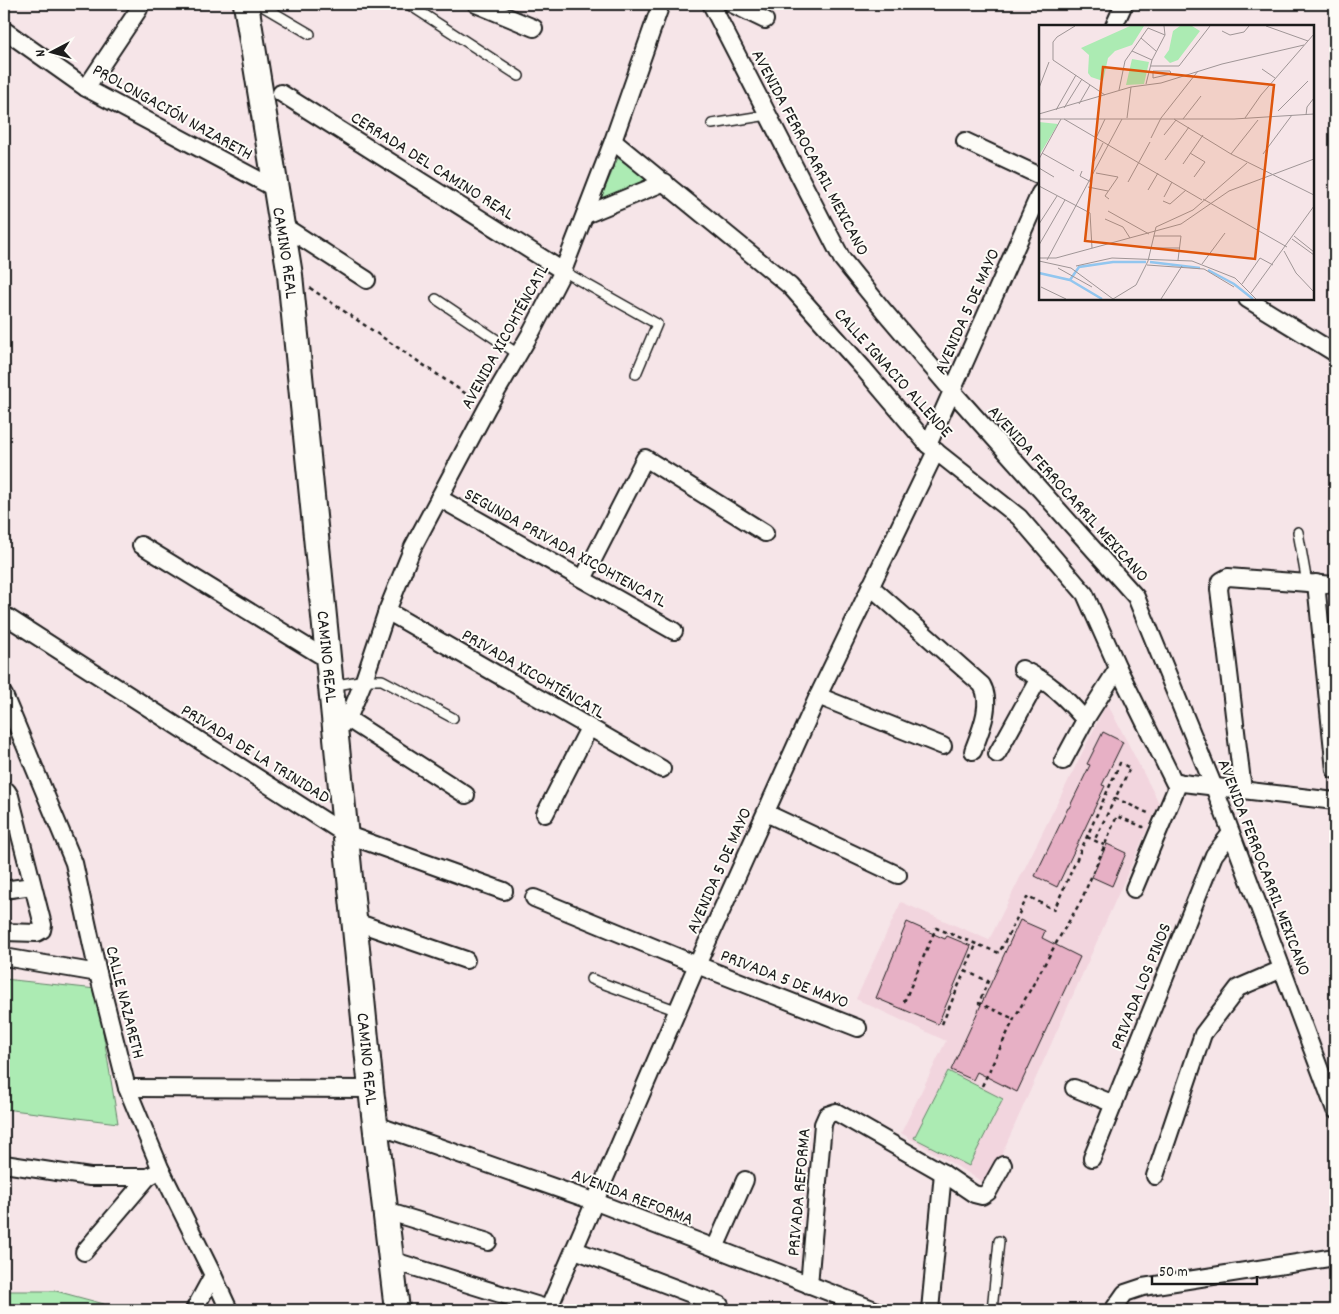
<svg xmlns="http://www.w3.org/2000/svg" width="1339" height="1314" font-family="Dekko,sans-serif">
	<rect width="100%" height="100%" fill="#f6e5e8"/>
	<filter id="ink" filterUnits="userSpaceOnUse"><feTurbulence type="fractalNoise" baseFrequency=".02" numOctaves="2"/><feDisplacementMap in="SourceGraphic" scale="10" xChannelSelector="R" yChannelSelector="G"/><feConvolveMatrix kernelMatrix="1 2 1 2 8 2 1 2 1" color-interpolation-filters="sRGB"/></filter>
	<g filter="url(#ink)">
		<path fill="#f2d5de" d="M1107,703L1159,803L988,1185L901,1133L946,1041L856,999L901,902L989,940Z"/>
		<g fill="#acebb3" stroke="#648468">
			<path d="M618,158L652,183L598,204Z"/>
			<path d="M4,979L96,989L118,1123L4,1109Z"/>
			<path d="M948,1071L1003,1099L969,1166L914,1138Z"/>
			<path d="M4,1291H56L104,1304L108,1310H4Z"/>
		</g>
		<g fill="#e7b0c5" stroke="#1c1c1c">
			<path d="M1103,732L1123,742L1102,785L1105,786L1057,887L1035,876L1068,808H1069L1090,765L1087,764Z"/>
			<path d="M1107,844L1126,853L1112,886L1092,877Z"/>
			<path d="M1020,920L1045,931L1042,938L1080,957L1017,1092L977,1072L973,1080L951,1070Z"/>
			<path d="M907,922L945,939L947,936L971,946L938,1024L876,998Z"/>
		</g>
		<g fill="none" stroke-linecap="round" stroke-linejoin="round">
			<defs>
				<g id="lane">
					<path d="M259,4L310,34"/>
					<path d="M408,4L519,76"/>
					<path d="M712,124L768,115"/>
					<path d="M563,271L657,324L636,374"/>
					<path d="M436,299L518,354"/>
					<path d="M1298,532L1307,583"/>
					<path d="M332,686L364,680H382L453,718"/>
					<path d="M591,979L678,1011"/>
					<path d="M992,1310L999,1241"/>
				</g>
				<g id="street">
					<path d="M476,4L534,28"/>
					<path d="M711,4L842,259L884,311L953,392L1136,597L1214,787L1335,1110"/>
					<path d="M732,4L765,20"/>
					<path d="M1114,26L1124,4"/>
					<path d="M4,30L86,88L276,189"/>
					<path d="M86,88L139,9"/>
					<path d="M281,93L563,271"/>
					<path d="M613,141L790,286L863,368L928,445L1019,517L1085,594L1118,668L1174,782L1335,801"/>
					<path d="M965,141L1040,176"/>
					<path d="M585,215L665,182"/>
					<path d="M282,225L367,280"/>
					<path d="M1247,299L1335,353"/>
					<path d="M928,445L1040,193"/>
					<path d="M439,498L674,631"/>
					<path d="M141,545L330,661"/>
					<path d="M583,579L645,458L765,533"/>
					<path d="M1316,583L1335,770"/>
					<path d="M870,586L982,685C993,704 980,732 973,751"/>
					<path d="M387,611L662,769"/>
					<path d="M4,615L345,834L504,891"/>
					<path d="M1022,669C1051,683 1064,696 1085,720"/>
					<path d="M4,695L74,863L98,973L127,1088L161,1170L213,1275L229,1310"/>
					<path d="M818,696L943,746"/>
					<path d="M348,719L466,795"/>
					<path d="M337,729L348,719L364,680L387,611L413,547L487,408L532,331L563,271L613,141L661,4"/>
					<path d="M997,754L1039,678"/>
					<path d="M1063,761L1085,720L1118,668"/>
					<path d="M4,790L7,791L10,796L43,925L42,930L37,933L4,932"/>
					<path d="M1243,790L1219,589L1221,581L1228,577L1335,585"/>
					<path d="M766,813L898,875"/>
					<path d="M545,814L589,728"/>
					<path d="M1134,889L1179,782"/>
					<path d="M4,890L32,886"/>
					<path d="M534,898L697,965L858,1028"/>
					<path d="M356,922L466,960"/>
					<path d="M4,957L98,973"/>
					<path d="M127,1088L371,1089"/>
					<path d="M1074,1088L1114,1104"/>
					<path d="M376,1125L596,1202L875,1310"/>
					<path d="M1092,1158L1214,855L1231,833"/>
					<path d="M4,1164L90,1177H148L161,1170"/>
					<path d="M1155,1176L1203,1034L1238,988L1282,969"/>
					<path d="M386,1211L488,1242"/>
					<path d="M715,1248L745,1180"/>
					<path d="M575,1250L720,1305"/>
					<path d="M84,1252L148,1177"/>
					<path d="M391,1260L549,1309"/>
					<path d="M809,1285L823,1124L827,1115L836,1112L943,1173L974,1194L982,1196L988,1192L1003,1165"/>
					<path d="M194,1310L213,1275"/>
					<path d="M548,1310L697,965L818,696L936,451"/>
					<path d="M930,1310L943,1173"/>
					<path d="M1113,1310L1125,1293L1143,1287L1335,1257"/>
				</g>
				<g id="secondary">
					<path id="s1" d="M246,4L290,275L371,1089L397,1310"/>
				</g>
			</defs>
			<use href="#lane" stroke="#1c1c1c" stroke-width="12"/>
			<use href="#street" stroke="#1c1c1c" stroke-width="20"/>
			<use href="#secondary" stroke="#1c1c1c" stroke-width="28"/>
			<g stroke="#1c1c1c" stroke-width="2.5" stroke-dasharray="4 4" stroke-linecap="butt">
				<path d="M310,288L475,400"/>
				<path d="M1115,798L1150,814"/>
				<path d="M1087,837L1104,845"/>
				<path d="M965,971L988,981L979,1003L1014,1019"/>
				<path d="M904,1002L936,928L999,953L1028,896L1054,910L1120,763L1130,768L1094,841"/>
				<path d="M942,1024L976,945"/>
				<path d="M982,1086L1014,1019L1059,938L1081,901L1117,816L1143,827L1144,826"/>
			</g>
			<use href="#lane" stroke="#fdfcf7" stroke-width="9"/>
			<use href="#street" stroke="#fdfcf7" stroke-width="16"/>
			<use href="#secondary" stroke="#fdfcf7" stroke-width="24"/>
		</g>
	</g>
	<g text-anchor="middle" stroke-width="4" stroke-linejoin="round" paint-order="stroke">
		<g font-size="18" fill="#1c1c1c" stroke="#fdfcf7">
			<text transform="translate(173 111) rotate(29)" y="6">PROLONGACIÓN NAZARETH</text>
			<text transform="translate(811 152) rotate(62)" y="6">AVENIDA FERROCARRIL MEXICANO</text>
			<text transform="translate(433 165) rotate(32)" y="6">CERRADA DEL CAMINO REAL</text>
			<text dy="6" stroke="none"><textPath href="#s1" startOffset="252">CAMINO REAL</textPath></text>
			<text transform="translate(966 311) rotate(-66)" y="6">AVENIDA 5 DE MAYO</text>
			<text transform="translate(504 336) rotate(-61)" y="6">AVENIDA XICOHTÉNCATL</text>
			<text transform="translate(894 372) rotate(48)" y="6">CALLE IGNACIO ALLENDE</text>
			<text transform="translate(1069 493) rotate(48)" y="6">AVENIDA FERROCARRIL MEXICANO</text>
			<text transform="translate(566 547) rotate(29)" y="6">SEGUNDA PRIVADA XICOHTENCATL</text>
			<text dy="6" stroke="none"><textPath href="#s1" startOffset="658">CAMINO REAL</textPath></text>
			<text transform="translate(534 673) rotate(30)" y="6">PRIVADA XICOHTÉNCATL</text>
			<text transform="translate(256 753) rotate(32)" y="6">PRIVADA DE LA TRINIDAD</text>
			<text transform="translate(1265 867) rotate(69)" y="6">AVENIDA FERROCARRIL MEXICANO</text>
			<text transform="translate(718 870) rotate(-66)" y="6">AVENIDA 5 DE MAYO</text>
			<text transform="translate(785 978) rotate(21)" y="6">PRIVADA 5 DE MAYO</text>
			<text transform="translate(1140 986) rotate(-68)" y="6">PRIVADA LOS PINOS</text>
			<text transform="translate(126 1002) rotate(76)" y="6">CALLE NAZARETH</text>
			<text dy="6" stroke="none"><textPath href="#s1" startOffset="1062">CAMINO REAL</textPath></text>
			<text transform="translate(798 1192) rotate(-85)" y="6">PRIVADA REFORMA</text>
			<text transform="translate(633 1196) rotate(21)" y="6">AVENIDA REFORMA</text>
		</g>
	</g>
	<g transform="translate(1039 25)">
		<rect width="275" height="275" fill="#f6e5e8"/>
		<path d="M91,1H105L93,20L76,26L69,33L64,56L52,52L49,48L50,30L42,23ZM141,1H153L161,6L139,35L131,38L125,32L130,25L134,6ZM93,34L110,37L105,59L87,60ZM0,97L19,99L1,129H0Z" fill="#acebb3"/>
		<path fill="none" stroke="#92c6ef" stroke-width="2.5" d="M111,237L161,243M169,245L195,259L214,274M0,248L31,255L40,242L74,237H107M31,255L63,274"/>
		<path fill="none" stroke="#9f9596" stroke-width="1" d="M227,1L269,16M183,6L191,10L205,7L210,1M102,13L117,26M93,26L113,35M14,35L66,70M14,35V17L18,12L36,1M112,41H140L171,1M223,44L236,53M114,46H131L132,49L114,53ZM107,59L113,35L126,10L125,1M0,63L10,37M80,65L86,36L109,3L126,10M40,79L51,60M25,83L43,54M17,85L37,50M239,86L269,56M0,89L92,62L122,58L183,39L265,20M267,90L268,82L275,73M88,93L92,62M206,93L222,70L275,9M0,94H195L275,89M25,94L163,175M135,94L192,129L275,170M144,94L162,71M125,110L137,95M57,113L66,94M112,113L122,93L159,46M3,128L35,146M151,128L166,137L155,152M192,129L219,95M224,129L253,90M0,134L22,94M126,135L150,102M55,136L64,118M144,139L164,110M0,143L15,152M43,146L41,151L52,157M57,148L79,152L66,171L70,174M89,157L111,117M0,161L51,188L53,223M49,162L69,166M109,165L119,148M125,172L133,157M164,174L248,222M124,176L131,179L147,165M69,186L110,209M66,194L84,202L91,213M0,199L18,171M115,211H142L139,235M255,211L275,227M253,214L275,230M0,220L26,175M112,223H141M245,226L257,248L275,267M0,233H17L142,199L190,166L275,134M8,235L83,94M0,236L32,243L74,274M163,239L186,208M108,240L165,244L195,262M37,241L73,233L153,236L196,253L217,274M19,243L53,262M203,259L221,233L234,240M2,262L27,274M212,268L275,181M74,274L97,260L109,236L117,202L154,185L208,138M122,274L143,241"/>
		<path fill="#de560d" fill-opacity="0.15" stroke="#de560d" stroke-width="2.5" d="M64,42L235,60L216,234L46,216Z"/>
		<rect width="275" height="275" fill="none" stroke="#1c1c1c" stroke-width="2.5"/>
	</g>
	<rect width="1339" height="1314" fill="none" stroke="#fdfcf7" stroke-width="20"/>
	<rect x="10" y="10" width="1319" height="1294" fill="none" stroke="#1c1c1c" stroke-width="2" filter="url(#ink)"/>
	<g transform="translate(52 52) rotate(264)" stroke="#fdfcf7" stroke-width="4" paint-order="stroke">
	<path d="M0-4L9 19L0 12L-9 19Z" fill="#1c1c1c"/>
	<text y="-8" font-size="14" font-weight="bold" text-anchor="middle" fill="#1c1c1c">N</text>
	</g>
	<path d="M1152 1276v8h105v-8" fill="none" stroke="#1c1c1c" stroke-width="2.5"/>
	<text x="1159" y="1276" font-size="15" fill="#1c1c1c" stroke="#fdfcf7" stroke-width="4" paint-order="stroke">50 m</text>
</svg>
